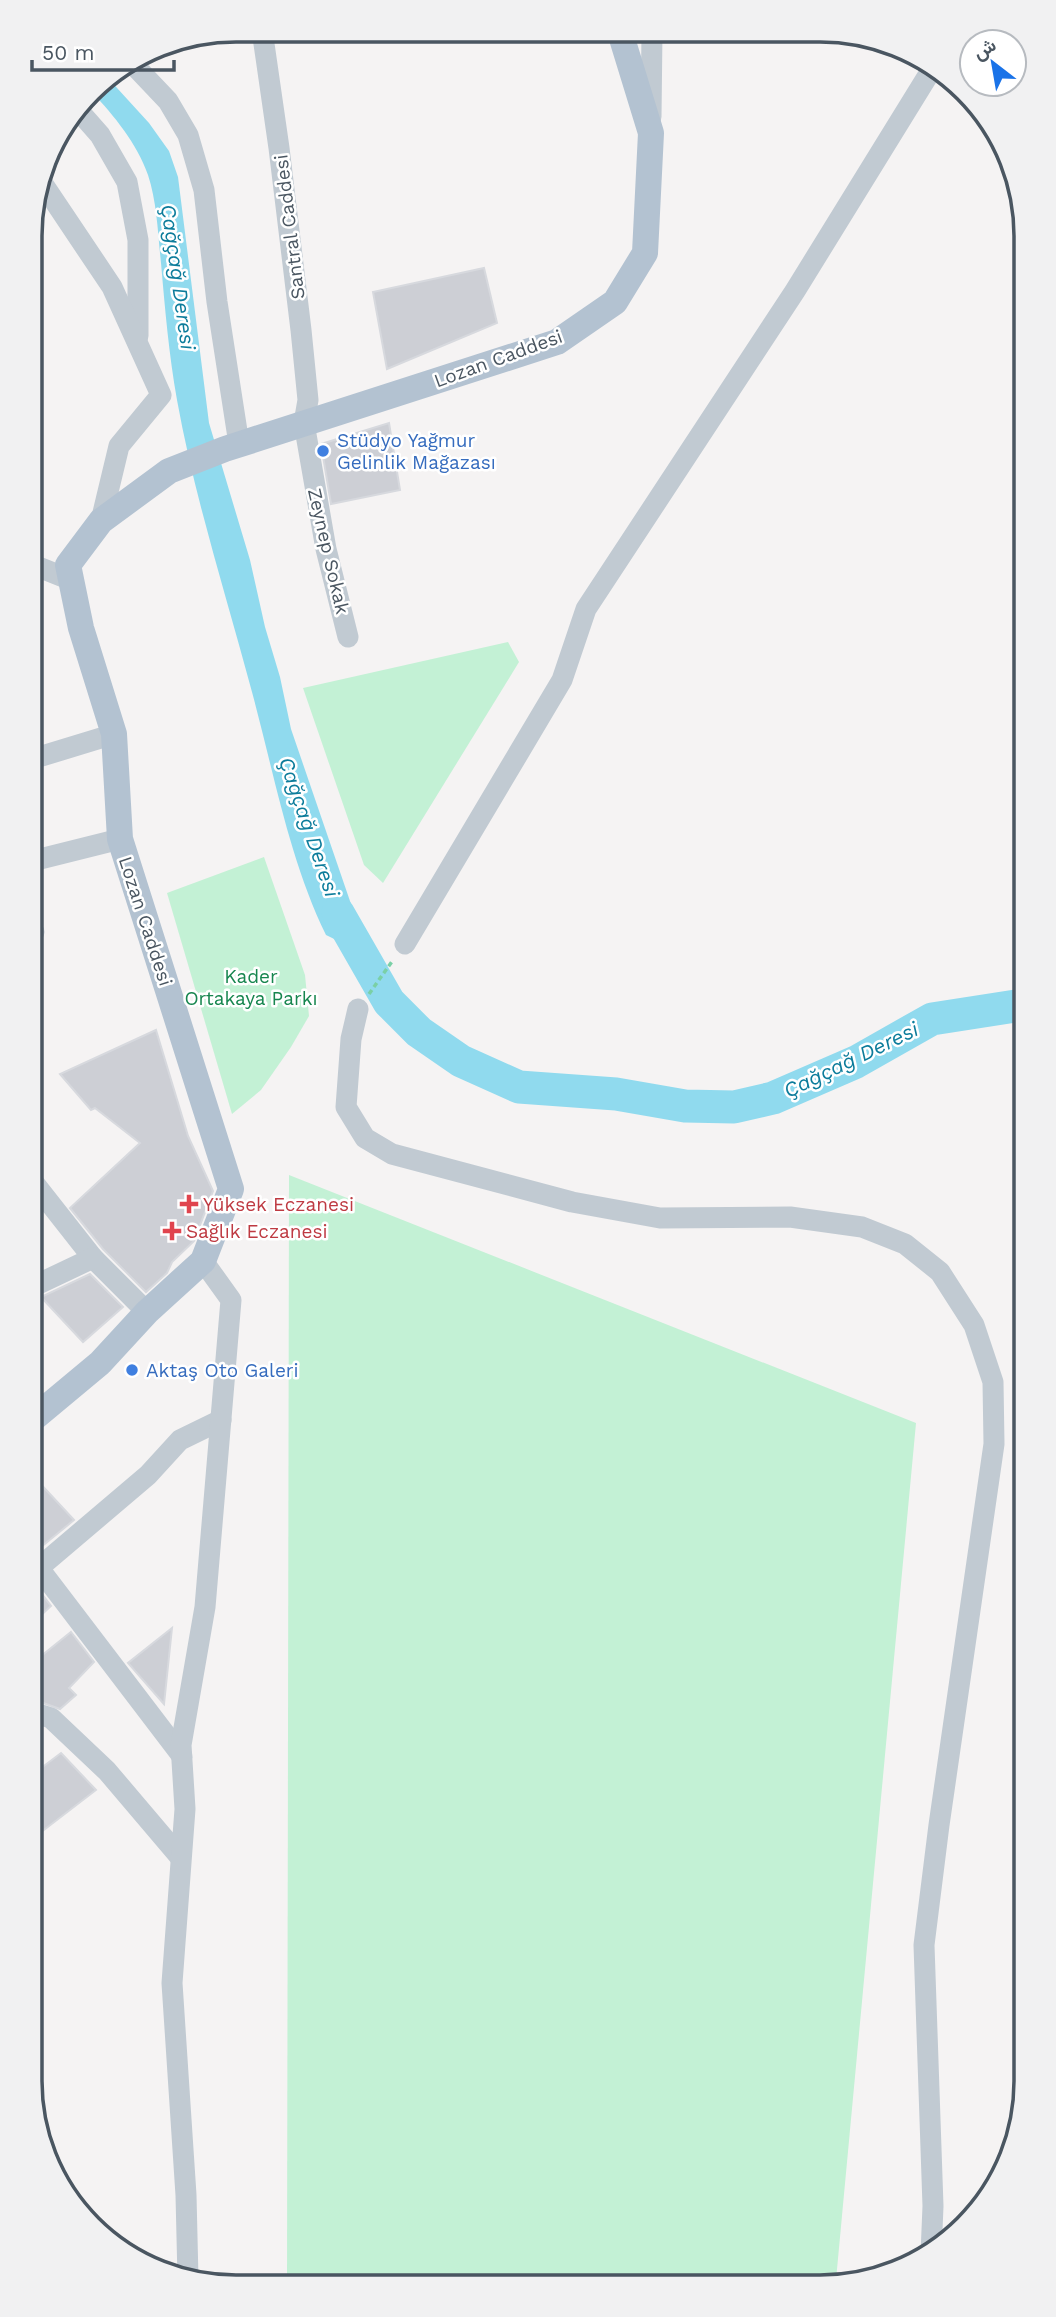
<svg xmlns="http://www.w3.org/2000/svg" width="1056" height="2317" font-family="'Work Sans',Vazirmatn,sans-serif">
	<rect width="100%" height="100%" fill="#f5f3f3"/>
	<g fill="#c3f1d5">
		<path d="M508,642L519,662L383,883L364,865L303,688Z"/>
		<path d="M264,857L305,975L309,1016L291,1047L261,1090L232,1114L167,893Z"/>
		<path d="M289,1175L916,1423L836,2280L287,2283Z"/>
	</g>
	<path fill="#90daee" d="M107,77L149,123L169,151L178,177L209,423L250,560L265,627L280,677L291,729L351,904L359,951L326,935C289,859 274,773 252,692C226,595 195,499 177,400C169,355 165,309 161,263C158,235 157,202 148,175C137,143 114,116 92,92L100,81Z"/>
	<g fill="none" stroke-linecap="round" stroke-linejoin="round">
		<path stroke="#90daee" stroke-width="33" d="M338,913L389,1002L419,1032L461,1061L519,1087L616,1094L685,1106L734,1107L773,1098L856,1062L932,1019L1022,1005"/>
	</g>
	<g fill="#cdcfd5" stroke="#d7d9de" stroke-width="2">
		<path d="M484,268L497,323L387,369L373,292Z"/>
		<path d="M389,423L400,490L331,504L321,444Z"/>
		<path d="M156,1030L188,1136L213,1191L194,1241L172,1262L167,1273L146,1292L103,1249L70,1208L140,1143L95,1108L91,1110L60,1074Z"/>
		<path d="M90,1274L123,1307L83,1342L41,1297Z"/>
		<path d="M35,1478L74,1520L35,1552Z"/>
		<path d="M35,1585L51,1606L35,1621Z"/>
		<path d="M172,1628L164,1704L128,1663Z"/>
		<path d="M71,1632L94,1662L69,1688L76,1695L60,1709L35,1700V1661Z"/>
		<path d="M61,1753L96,1790L36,1836V1772Z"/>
	</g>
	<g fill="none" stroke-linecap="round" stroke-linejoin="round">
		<path stroke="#7ad0a6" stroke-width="3.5" stroke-dasharray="5 3.5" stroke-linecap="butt" d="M369,994L393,960"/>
		<g stroke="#c1cad2" stroke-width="21">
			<path d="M262,30L279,148L301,330L308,400L304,423L326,549L348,637"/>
			<path d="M131,62L168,101L188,135L204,190L217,302L239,444"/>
			<path d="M78,110L100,135L127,182L138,240V336"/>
			<path d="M651,117L652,32"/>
			<path d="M41,181L112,287L161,395L119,446L101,521"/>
			<path d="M31,564L71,580"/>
			<path d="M32,759L114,734"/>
			<path d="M32,861L120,839"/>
			<path d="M33,931L34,932"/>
			<path d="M405,944L562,680L586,609L795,291L932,69"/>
			<path d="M358,1009L351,1039L346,1107L365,1138L392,1154L572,1202L660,1218L790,1217L862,1227L905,1244L940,1272L974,1325L993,1382L994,1444L939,1825L924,1945L933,2206L931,2254"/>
			<path d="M34,1183L93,1258L147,1312"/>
			<path d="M34,1286L93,1258"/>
			<path d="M38,1567L182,1756"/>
			<path d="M35,1571L148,1475L180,1440L221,1420"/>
			<path d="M35,1713L51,1718L107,1771L180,1857"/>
			<path d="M188,2279L186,2195L172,1983L185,1809L181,1745L205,1607L231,1300L203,1261"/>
		</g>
		<path stroke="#b3c2d1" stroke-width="26" d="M34,1418L100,1363L147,1312L203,1261L231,1189L120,839L114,734L81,628L68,565L101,521L169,471L225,449L557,342L615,302L645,253L651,133L620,32"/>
	</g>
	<g fill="#3f7fe0" stroke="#fff" stroke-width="2.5">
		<circle cx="323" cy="451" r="7"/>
		<circle cx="132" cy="1370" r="7"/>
	</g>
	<g fill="#e0444e" stroke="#fff" stroke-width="2.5">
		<path d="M185.5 1193.5h7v7h7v7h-7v7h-7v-7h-7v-7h7z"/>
		<path d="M168.5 1220.5h7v7h7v7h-7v7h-7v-7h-7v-7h7z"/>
	</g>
	<g text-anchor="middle" stroke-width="5" stroke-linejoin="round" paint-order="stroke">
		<g font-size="19" fill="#4a5661" stroke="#fff">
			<text transform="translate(289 227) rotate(-97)" y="7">Santral Caddesi</text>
			<text transform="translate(498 358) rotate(-20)" y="7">Lozan Caddesi</text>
			<text transform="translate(329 551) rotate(77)" y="7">Zeynep Sokak</text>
			<text transform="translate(146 921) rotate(72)" y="7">Lozan Caddesi</text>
		</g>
		<g font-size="19" fill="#366cbe" stroke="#fff" text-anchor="start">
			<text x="337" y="447">Stüdyo Yağmur<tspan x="337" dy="22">Gelinlik Mağazası</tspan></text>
			<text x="146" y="1377">Aktaş Oto Galeri</text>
		</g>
		<g font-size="19" fill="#17864f" stroke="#fff">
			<text x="251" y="983">Kader<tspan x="251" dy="22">Ortakaya Parkı</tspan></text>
		</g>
		<g font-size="19" fill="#be3a42" stroke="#fff" text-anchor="start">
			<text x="203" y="1211">Yüksek Eczanesi</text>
			<text x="186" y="1238">Sağlık Eczanesi</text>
		</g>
		<g font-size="21" font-style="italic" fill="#0c7c9b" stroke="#fff">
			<text transform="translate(178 277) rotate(82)" y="7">Çağçağ Deresi</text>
			<text transform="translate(309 827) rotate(71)" y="7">Çağçağ Deresi</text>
			<text transform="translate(851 1060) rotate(-26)" y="7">Çağçağ Deresi</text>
		</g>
	</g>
	<path d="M0 0H1056V2317H0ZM236 42H820A194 194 0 0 1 1014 236V2081A194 194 0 0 1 820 2275H236A194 194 0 0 1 42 2081V236A194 194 0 0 1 236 42Z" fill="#f1f1f2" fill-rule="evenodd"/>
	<path fill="none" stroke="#4a5661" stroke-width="3.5" d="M236 42H820A194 194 0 0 1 1014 236V2081A194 194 0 0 1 820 2275H236A194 194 0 0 1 42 2081V236A194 194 0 0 1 236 42Z"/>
	<g transform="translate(993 63) rotate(329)"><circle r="33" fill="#ffffff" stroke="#b7bbc0" stroke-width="2"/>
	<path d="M0-5L12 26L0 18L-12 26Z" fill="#1a73e8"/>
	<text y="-10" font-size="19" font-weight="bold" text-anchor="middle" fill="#4a5661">ش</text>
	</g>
	<path d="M32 60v10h142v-10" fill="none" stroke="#4a5661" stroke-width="3.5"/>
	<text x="42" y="60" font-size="21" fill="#4a5661" stroke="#ffffff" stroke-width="5" paint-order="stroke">50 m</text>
</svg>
